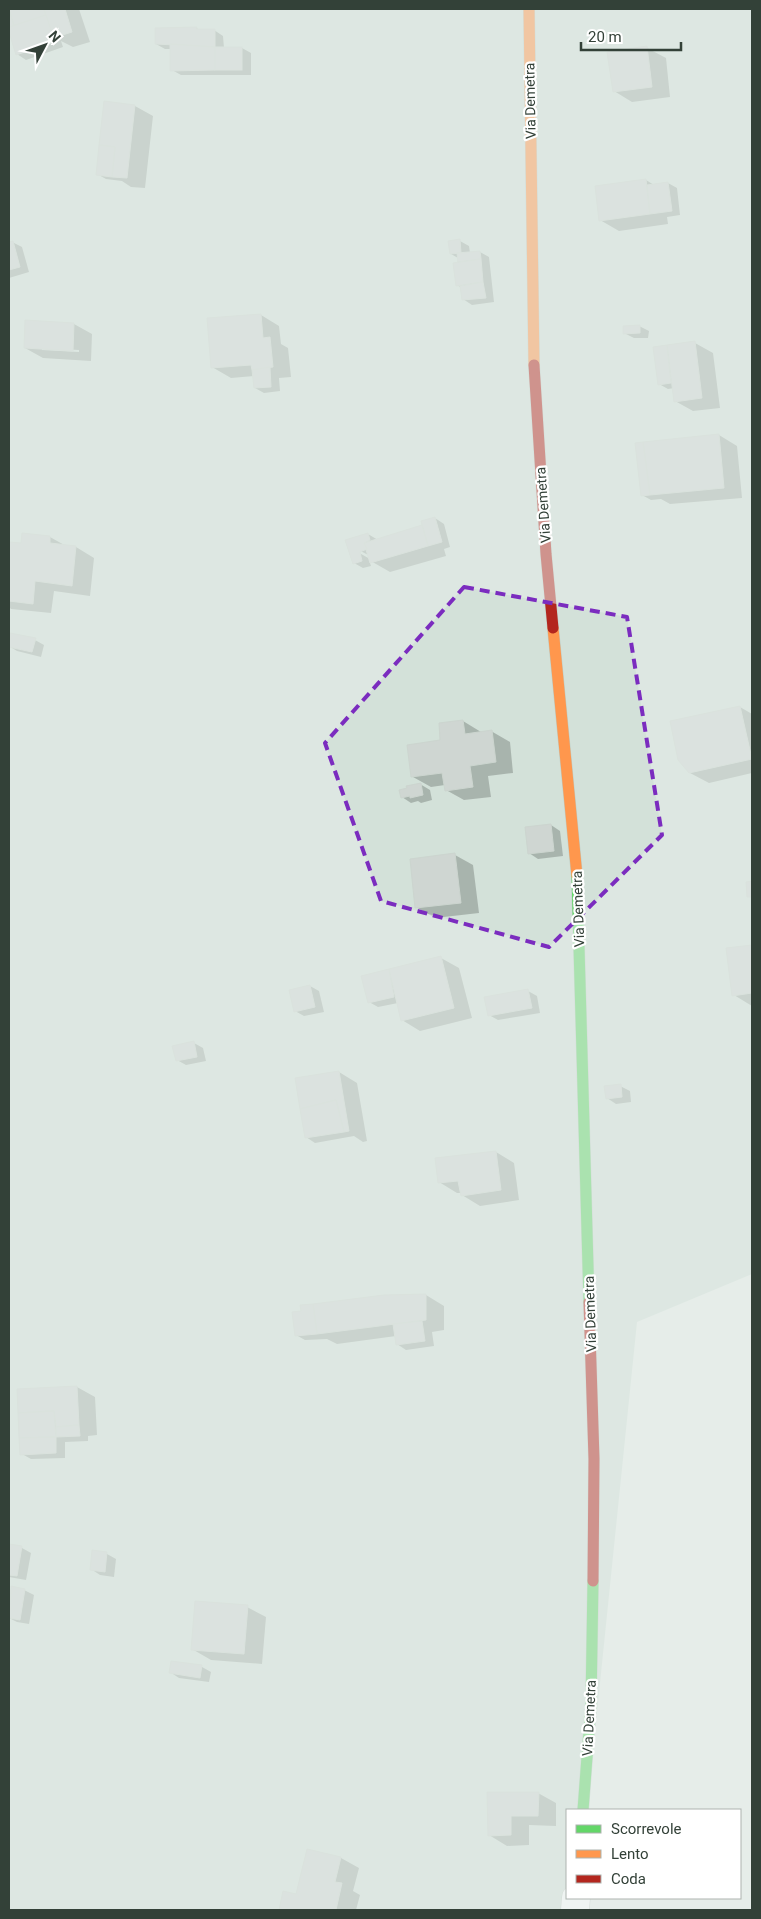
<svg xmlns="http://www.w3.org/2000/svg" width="761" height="1919" font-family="Roboto,sans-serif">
	<rect width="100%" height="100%" fill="#e6ede9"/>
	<path fill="#d3e1d9" d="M9,9H752V1274L637,1322L587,1810H567L568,1910H9Z"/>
	<g fill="#0003" fill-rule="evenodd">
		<path d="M9,9H79L90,42L73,47L61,41L63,47L26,60L17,54L9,29Z"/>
		<path d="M196,28L200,30H214L223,36L224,48H242L251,53V75H181L172,70V49H165L156,44V29Z"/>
		<path d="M647,48L666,58L670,97L632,102L614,91Z"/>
		<path d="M135,106L153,116L145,188L131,187L122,181L106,179L97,174Z"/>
		<path d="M646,180L654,185L668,183L677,188L680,215L667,217L668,224L619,231L600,220Z"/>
		<path d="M460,241L469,246L470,253L480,252L489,257L494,302L472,305L463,299L462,288L457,285L458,258L451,254Z"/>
		<path d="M12,242L22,247L29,272L9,278V243Z"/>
		<path d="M261,315L279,326L281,344L288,348L291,377L279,378L280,391L264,393L255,388L254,376L231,378L212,367Z"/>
		<path d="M74,324L92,334L91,361L43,358L25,348ZM42,348L79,350V352L42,350Z"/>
		<path d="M639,326L649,331L648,338H634L624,333Z"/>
		<path d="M695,343L713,353L720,408L693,411L675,401L674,388L668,389L659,384L655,348Z"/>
		<path d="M719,435L737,446L742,498L670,504L661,499L651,500L642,495Z"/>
		<path d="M435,518L444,524L450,547L444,549L446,556L390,572L369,560L371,566L363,568L354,563L347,540L368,534L378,540L423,526L422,522ZM355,548L370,556V559L354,550Z"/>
		<path d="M50,537L66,546L76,547L94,558L90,596L54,591L51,613L11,609L9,607V543L22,544Z"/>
		<path d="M11,635L35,640L44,645L41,657L17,651L9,646Z"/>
		<path d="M740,707L752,714V773L709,783L690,773Z"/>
		<path d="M463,721L481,732L491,731L510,742L513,773L488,776L491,797L464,800L446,790L445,785L431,787L413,777L442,742Z"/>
		<path d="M420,784L430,790L432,800L421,803L418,801L411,803L402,797Z"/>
		<path d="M551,825L560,831L563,856L538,859L529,853Z"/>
		<path d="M455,855L473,865L479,913L435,918L416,907Z"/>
		<path d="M752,946V1006L734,995L727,949Z"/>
		<path d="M441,958L459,968L472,1018L420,1031L402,1020L398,1003L378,1007L369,1002L362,977Z"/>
		<path d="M310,986L319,991L324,1012L304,1016L295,1011Z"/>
		<path d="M528,991L537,996L540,1013L498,1020L489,1015Z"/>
		<path d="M194,1043L203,1048L206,1061L186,1065L177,1060Z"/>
		<path d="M339,1072L357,1083L367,1141L363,1142L354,1136L315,1143L306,1137Z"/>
		<path d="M620,1086L630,1091L631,1102L616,1104L607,1098Z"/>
		<path d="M496,1152L514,1163L519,1200L480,1206L462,1195L461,1193H457L439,1182Z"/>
		<path d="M426,1295L444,1306V1330L432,1332L434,1346L406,1350L397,1344L396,1336L337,1344L327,1339L305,1340L296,1335Z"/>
		<path d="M77,1387L95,1397L97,1435L88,1436V1441L65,1442V1458L31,1459L22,1454L18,1390Z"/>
		<path d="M9,1546L22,1548L31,1553L26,1580L9,1577Z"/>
		<path d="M93,1552L107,1554L116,1559L114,1577L100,1575L91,1569Z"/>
		<path d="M12,1588L24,1590L34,1595L29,1624L17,1622L9,1618Z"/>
		<path d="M247,1607L266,1617L262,1664L211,1660L192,1649Z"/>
		<path d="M202,1667L211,1672L209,1682L179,1678L170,1672Z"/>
		<path d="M489,1793H538L556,1803V1826L529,1825V1845L507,1846L489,1835Z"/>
		<path d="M341,1858L359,1868L353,1891L360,1895L356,1910H280L284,1893L297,1896Z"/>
	</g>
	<g fill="#cfd6d2" stroke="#ccd5cf">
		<path d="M9,9H44L46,15L14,26Z"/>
		<path d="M44,9H65L72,32L53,38Z"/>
		<path d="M9,10L14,26L9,27Z"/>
		<path d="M46,15L55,42L16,55L9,32V27Z"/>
		<path d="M197,27L196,29H215V47L155,44V28Z"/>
		<path d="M170,44L215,47V70L170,71Z"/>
		<path d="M647,46L652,87L613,92L607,52Z"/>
		<rect x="215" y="47" width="27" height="23"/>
		<path d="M104,101L135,105L127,178L112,177L115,147L99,145Z"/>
		<path d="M99,145L115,147L112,177L96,175Z"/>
		<path d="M646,179L650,214L599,221L595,186Z"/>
		<path d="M668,182L672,211L650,214L647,185Z"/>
		<path d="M460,239L461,253L450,254L448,241Z"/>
		<path d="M13,241L20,267L9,270V242Z"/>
		<path d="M480,251L481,259L458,262L457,253Z"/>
		<path d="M481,259L483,282L456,286L453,263Z"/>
		<path d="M483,282L486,298L462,300L460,286Z"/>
		<path d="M261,314L263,338L270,337L273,367L252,370L251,365L211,368L207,318Z"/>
		<path d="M25,320L74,323L73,351L24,348Z"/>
		<path d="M640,325V333L623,334V326Z"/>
		<path d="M695,341L702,398L674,402L667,345Z"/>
		<path d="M667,345L671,383L658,385L653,347Z"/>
		<path d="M270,367L271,387L254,388L252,370Z"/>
		<path d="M719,434L724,488L650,495L643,442Z"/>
		<path d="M643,442L650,495L641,496L635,443Z"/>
		<path d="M435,517L442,542L428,546L421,521Z"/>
		<path d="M422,525L428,546L370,563L364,543Z"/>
		<path d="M22,533L50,536V543L76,546L72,586L35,581L33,604L9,601V542L21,543Z"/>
		<path d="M368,533L370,540L364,543L367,549L360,552L362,561L353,564L345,540Z"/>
		<path d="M10,633L36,638L32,652L9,647Z"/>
		<path d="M740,706L752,759L689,773L678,760L670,721Z"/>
		<path d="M463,720L465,734L492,730L496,762L470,766L473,787L445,791L442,773L411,777L407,745L440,740L439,723Z"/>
		<path d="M421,783L423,795L410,798V796L401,798L399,790L407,788L406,786Z"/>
		<path d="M551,824L554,851L528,854L525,827Z"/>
		<path d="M455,853L461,903L415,908L410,859Z"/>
		<path d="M752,881V897H747L746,882Z"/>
		<path d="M752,945V993L732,996L726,948Z"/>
		<path d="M441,956L454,1008L401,1021L389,969Z"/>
		<path d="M389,969L394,997L368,1003L361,976Z"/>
		<path d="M310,985L315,1007L294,1012L289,990Z"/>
		<path d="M528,989L532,1008L488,1016L484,997Z"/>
		<path d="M194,1041L197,1057L176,1061L172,1046Z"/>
		<path d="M339,1071L349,1131L344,1132L336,1100L300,1109L295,1078Z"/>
		<path d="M621,1084L622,1097L606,1099L604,1086Z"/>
		<path d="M336,1100L344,1132L305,1138L300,1109Z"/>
		<path d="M496,1151L501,1190L461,1196L458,1181L438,1183L435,1158Z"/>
		<path d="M426,1294V1320L317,1334L313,1304L384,1295Z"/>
		<path d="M313,1304L317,1334L295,1336L292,1312L301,1311L300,1305Z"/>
		<path d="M422,1321L425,1341L396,1345L393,1324Z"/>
		<path d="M77,1386L79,1425L56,1427L54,1411L18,1413L17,1389Z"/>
		<path d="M54,1411L56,1437L19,1438L18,1413Z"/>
		<path d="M79,1425L80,1436L56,1437V1427Z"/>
		<path d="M56,1437V1453L20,1455L19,1438Z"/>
		<path d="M9,1544L22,1546L17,1576L9,1575Z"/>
		<path d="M92,1550L107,1552L105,1572L90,1570Z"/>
		<path d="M11,1586L25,1589L20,1620L9,1618Z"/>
		<path d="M195,1601L248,1605L244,1654L191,1650Z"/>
		<path d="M171,1661L202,1665L200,1678L169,1673Z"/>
		<path d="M487,1792H539L538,1816H511V1835L488,1836Z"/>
		<path d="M307,1849L341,1857L335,1882L342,1883L336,1910H279L283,1891L296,1894Z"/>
	</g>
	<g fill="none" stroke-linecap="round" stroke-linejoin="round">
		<defs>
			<path id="street" d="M575,1910L576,1898"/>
			<g id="fast">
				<path d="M577,876L589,1302"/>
				<path d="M583,1810L591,1704L593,1581"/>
			</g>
			<g id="slow">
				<path d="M529,9L534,365"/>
				<path d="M553,628L577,876"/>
			</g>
			<g id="jam">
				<path d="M534,365L546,554L553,628"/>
				<path d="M589,1302L594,1459L593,1581"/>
			</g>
		</defs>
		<use href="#street" stroke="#c4cbc7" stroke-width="29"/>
		<use href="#fast" stroke="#beccc4" stroke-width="12"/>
		<use href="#slow" stroke="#beccc4" stroke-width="12"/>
		<use href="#jam" stroke="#beccc4" stroke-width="12"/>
		<use href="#street" stroke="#fbfcfc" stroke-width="28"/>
		<use href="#fast" stroke="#63d668" stroke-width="11"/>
		<use href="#slow" stroke="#ff974d" stroke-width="11"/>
		<use href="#jam" stroke="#b3261e" stroke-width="11"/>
	</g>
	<path d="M0 0H761V1919H0ZM464,587L627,617L662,835L549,947L381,901L325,743Z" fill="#e6ede9" fill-opacity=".55" fill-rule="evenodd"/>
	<path fill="none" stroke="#7b2cbf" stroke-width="4" stroke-dasharray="10 6" stroke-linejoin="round" d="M464,587L627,617L662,835L549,947L381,901L325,743Z"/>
	<g text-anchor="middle" stroke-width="4.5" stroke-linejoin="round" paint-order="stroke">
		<g font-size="14" fill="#334138" stroke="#fff">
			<text transform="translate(530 101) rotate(-91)" y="5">Via Demetra</text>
			<text transform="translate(543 505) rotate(-94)" y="5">Via Demetra</text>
			<text transform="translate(578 909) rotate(-92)" y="5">Via Demetra</text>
			<text transform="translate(590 1314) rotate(-92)" y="5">Via Demetra</text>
			<text transform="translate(589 1718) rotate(-87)" y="5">Via Demetra</text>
		</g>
	</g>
	<rect width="761" height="1919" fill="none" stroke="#334138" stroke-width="20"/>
	<rect x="566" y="1809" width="175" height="90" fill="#ffffff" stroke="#adb3af"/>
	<rect x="576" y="1825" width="25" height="8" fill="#63d668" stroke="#adb3af"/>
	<text x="611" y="1834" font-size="15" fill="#334138">Scorrevole</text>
	<rect x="576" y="1850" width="25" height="8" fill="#ff974d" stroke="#adb3af"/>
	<text x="611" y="1859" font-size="15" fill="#334138">Lento</text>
	<rect x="576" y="1875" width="25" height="8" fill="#b3261e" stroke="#adb3af"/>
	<text x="611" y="1884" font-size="15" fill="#334138">Coda</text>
	<g transform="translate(45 45) rotate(49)" stroke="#ffffff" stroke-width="4" paint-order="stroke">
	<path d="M0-4L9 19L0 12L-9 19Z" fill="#334138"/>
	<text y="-8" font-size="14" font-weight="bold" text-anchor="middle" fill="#334138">N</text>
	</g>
	<path d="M581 42v8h100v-8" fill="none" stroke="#334138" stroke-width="2.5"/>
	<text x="588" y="42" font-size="15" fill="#334138" stroke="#ffffff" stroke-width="4" paint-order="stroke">20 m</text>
</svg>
